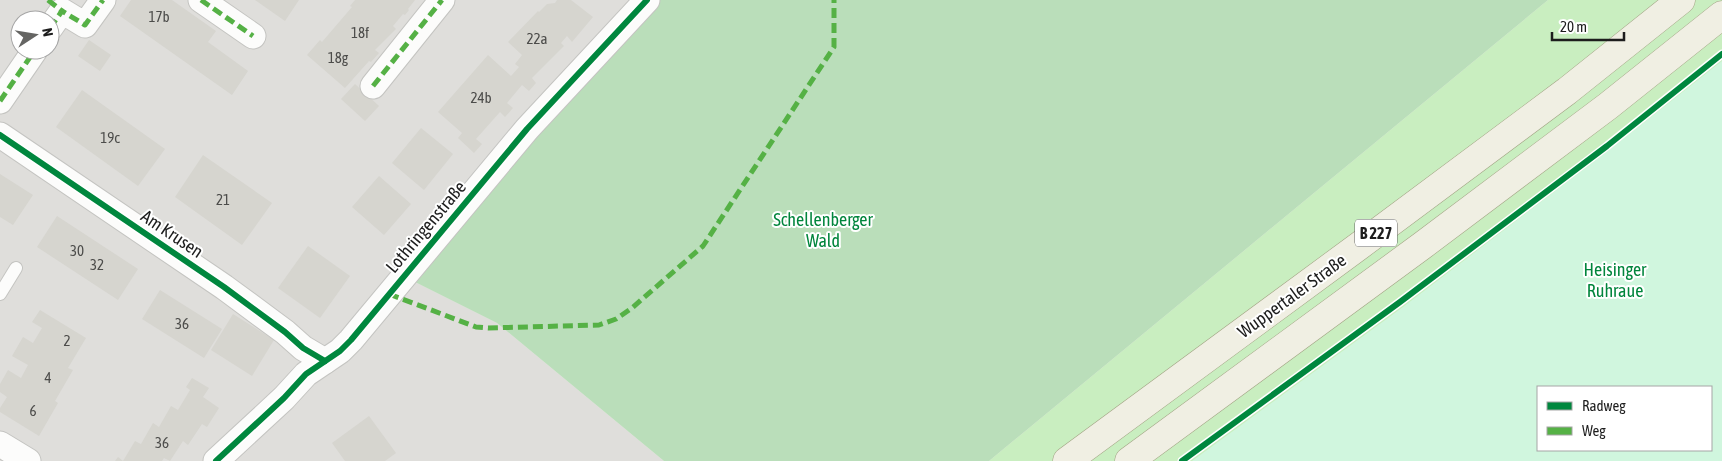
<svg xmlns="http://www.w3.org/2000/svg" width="1722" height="461" font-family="'Asap Condensed',sans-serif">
	<rect width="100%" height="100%" fill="#ecece5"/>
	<path fill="#dfdedb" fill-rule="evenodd" d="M0,0H643L409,279L497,323L664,461H0ZM20,20H50V50H20Z"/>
	<path fill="#c9eec0" d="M1548,0H1722V67L1202,461H989Z"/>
	<path fill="#badeba" d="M651,0H1548L989,461H664L497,323L409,279Z"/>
	<path fill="#d0f6de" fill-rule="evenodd" d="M1722,61V461H1192L1403,307L1609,150ZM1538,387H1711V450H1538Z"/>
	<g fill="#d6d5cf">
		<path d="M131,0H172L216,31L208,42L248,71L232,95L120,16Z"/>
		<path d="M255,0H299L285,21Z"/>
		<path d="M355,0H415L408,9L409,10L405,15L403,14L393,26L396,29L375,50L379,53L371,62L369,61L345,88L307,55L320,40L322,42L352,7L350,6Z"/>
		<path d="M557,0H571L593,17L572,42L567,36L561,43L564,46L532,78L536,83L529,91L522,85L507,103L513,108L505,117L500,112L476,139L482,144L474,153L458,138L462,133L438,112L488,55L511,76L519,67L515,64L522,55L508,42L538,11L539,12L547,4L555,3Z"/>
		<path d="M89,40L111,55L100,71L78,56Z"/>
		<path d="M355,84L379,106L365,121L341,99Z"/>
		<path d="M82,90L165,149L138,186L56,127Z"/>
		<path d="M421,128L453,154L424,190L392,163Z"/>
		<path d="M203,155L272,203L242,245L175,197Z"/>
		<path d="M0,174L33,195L13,225L0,217Z"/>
		<path d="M379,176L411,204L384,235L352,207Z"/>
		<path d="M57,216L138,269L118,300L37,247Z"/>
		<path d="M308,246L350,276L320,318L278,288Z"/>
		<path d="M160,290L222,329L204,358L142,319Z"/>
		<path d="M40,310L86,338L68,368L73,370L55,401L58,403L39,436L0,412V408L7,397L0,392V384L8,370L21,378L28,365L12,356L23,337L33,343L42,328L32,322Z"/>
		<path d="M233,314L274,340L252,376L211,350Z"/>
		<path d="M192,378L209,388L203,397L219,408L207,427L202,424L188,445L183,441L170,461L164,458L162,461H115L118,457L123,461L135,441L141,444L153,423L159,427L171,406L178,410L190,390L186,387Z"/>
		<path d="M369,416L396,453L385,461H345L332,443Z"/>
	</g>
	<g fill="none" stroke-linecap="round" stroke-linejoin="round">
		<defs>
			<path id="service" d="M0,294L16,268"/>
			<g id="minor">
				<path d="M201,0L253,36"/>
				<path d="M50,28L62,11L85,25L103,0"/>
				<path d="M373,86L442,0"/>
				<path d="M0,101L35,50"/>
				<path d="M0,135L224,287L285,332L303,348L325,361"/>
				<path d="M0,444L28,461"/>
				<path d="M216,461L284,398L306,374L340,351L351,340L527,129L647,0"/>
			</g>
			<g id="primary">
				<path d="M1067,461L1359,246L1567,91L1681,0"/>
				<path d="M1129,461L1423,245L1608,106L1722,15"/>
			</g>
		</defs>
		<use href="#service" stroke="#c4c4c1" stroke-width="14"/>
		<use href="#minor" stroke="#c4c4c1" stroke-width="27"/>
		<use href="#primary" stroke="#a1a282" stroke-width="29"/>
		<use href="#service" stroke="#fcfcfb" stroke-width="12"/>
		<use href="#minor" stroke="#fcfcfb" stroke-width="25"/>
		<use href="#primary" stroke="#f0efe3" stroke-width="28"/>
		<g stroke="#55b145" stroke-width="5" stroke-dasharray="10 5" stroke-linecap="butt">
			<path d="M48,0L62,11"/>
			<path d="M201,0L253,36"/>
			<path d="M50,28L62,11L85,25L103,0"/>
			<path d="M373,86L442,0"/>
			<path d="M0,101L35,50"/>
			<path d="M389,294L476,327L488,328L599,325L616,319L632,308L703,246L834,47V0"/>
		</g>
		<defs>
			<g id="cycleway">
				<path d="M0,135L224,287L285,332L303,348L325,361"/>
				<path d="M216,461L284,398L306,374L340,351L351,340L527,129L647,0"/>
				<path d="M1182,461L1400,302L1607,146L1722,54"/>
			</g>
		</defs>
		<use href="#cycleway" stroke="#fff" stroke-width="9"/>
		<use href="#cycleway" stroke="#00873e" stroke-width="6"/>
	</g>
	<g text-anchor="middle" stroke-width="4" stroke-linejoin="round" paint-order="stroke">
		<g font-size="15" fill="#4c4c4a">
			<text x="159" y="22">17b</text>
			<text x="360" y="38">18f</text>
			<text x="537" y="44">22a</text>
			<text x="338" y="63">18g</text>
			<text x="481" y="103">24b</text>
			<text x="110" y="143">19c</text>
			<text x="223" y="205">21</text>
			<text x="77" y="256">30</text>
			<text x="97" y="270">32</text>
			<text x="182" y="329">36</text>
			<text x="67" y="346">2</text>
			<text x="48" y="383">4</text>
			<text x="33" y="416">6</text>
			<text x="162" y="448">36</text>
		</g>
		<rect fill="#fff" stroke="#616161" stroke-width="1" x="1355" y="219.5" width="42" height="27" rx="4"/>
		<g font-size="16" font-weight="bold" fill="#1d1d1d">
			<text x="1376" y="239">B 227</text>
		</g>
		<g font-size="18" fill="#01853c" stroke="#fff">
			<text x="823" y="226">Schellenberger<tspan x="823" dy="21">Wald</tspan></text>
			<text x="1615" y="276">Heisinger<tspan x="1615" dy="21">Ruhraue</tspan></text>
		</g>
		<g font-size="18" fill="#1d1d1d" stroke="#fff">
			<text transform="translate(426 227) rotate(-50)" y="6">Lothringenstraße</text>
			<text transform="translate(172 234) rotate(34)" y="6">Am Krusen</text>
			<text transform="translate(1292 296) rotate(-36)" y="6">Wuppertaler Straße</text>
		</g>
	</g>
	<rect x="1537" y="386" width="175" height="65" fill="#ffffff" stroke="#a5a5a5"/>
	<rect x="1547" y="402" width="25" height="8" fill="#00873e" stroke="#a5a5a5"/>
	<text x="1582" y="411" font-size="15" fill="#1d1d1d">Radweg</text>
	<rect x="1547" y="427" width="25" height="8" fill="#55b145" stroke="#a5a5a5"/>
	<text x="1582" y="436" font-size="15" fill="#1d1d1d">Weg</text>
	<g transform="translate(35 35) rotate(78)"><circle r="24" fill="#ffffff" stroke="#a5a5a5"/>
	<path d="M0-4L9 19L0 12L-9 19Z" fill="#656563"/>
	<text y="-8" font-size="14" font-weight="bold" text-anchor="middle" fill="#1d1d1d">N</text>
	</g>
	<path d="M1552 32v8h72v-8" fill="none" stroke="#1d1d1d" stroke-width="2.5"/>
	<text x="1560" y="32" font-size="15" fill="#1d1d1d" stroke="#ffffff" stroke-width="4" paint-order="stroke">20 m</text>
</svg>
